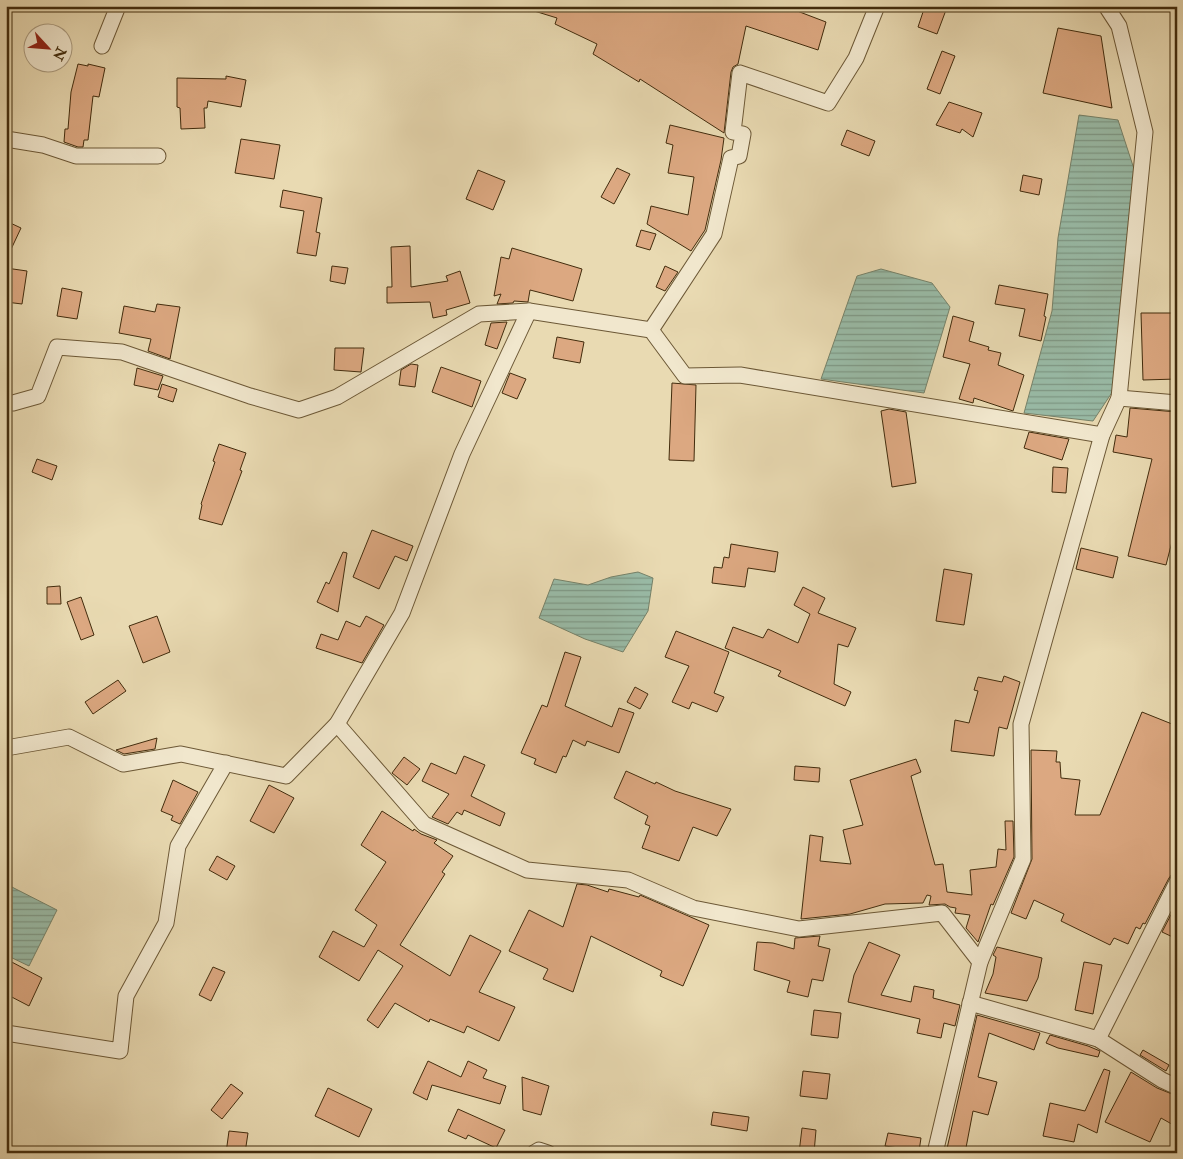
<svg xmlns="http://www.w3.org/2000/svg" width="1183" height="1159" font-family="'IM FELL Double Pica',serif">
	<defs>
		<pattern id="water-rules" width="6" height="5" patternUnits="userSpaceOnUse" patternTransform="scale(1.25)"><rect width="6" height="5" fill="#99bba7"/><path d="M0 2.5h6" fill="none" stroke="#7e9886"/></pattern>
	</defs>
	<rect width="100%" height="100%" fill="#e9dab2"/>
	<filter id="stains"><feTurbulence type="fractalNoise" baseFrequency=".004" numOctaves="4"/><feColorMatrix values="0 0 0 0 .2 0 0 0 0 .09 0 0 0 0 .02 0 0 0 .5 -.17"/></filter>
	<radialGradient id="worn" r=".72"><stop offset=".6" stop-color="#630" stop-opacity="0"/><stop offset="1" stop-color="#630" stop-opacity=".3"/></radialGradient>
	<g fill="url(#water-rules)" stroke="#768269">
		<path d="M1079,115L1118,120L1135,172L1119,382L1093,421L1024,413L1052,311L1058,238Z"/>
		<path d="M881,269L932,283L950,307L924,393L821,379L857,276Z"/>
		<path d="M638,572L653,578L648,611L623,652L585,639L539,618L554,579L588,585L611,577Z"/>
		<path d="M6,884L57,910L29,966L6,955Z"/>
	</g>
	<g fill="#dca881" stroke="#422c0d">
		<path d="M531,6H748L771,11L772,6H784L826,22L818,50L746,26L738,64L733,67L731,72L724,133L640,79L639,82L593,54L597,44L555,24L557,18L531,10Z"/>
		<path d="M925,6H934L946,10L937,34L918,27Z"/>
		<path d="M1058,28L1101,36L1112,108L1043,93Z"/>
		<path d="M942,51L955,56L940,94L927,89Z"/>
		<path d="M78,64L88,66V64L105,68L99,97L93,96L88,140H84L83,147H78L64,142L65,129H68L71,92Z"/>
		<path d="M226,76L246,80L241,107L208,101L207,108H204L205,128L181,129L180,108L177,107V78L226,79Z"/>
		<path d="M949,102L982,113L973,137L962,129L960,133L936,125Z"/>
		<path d="M670,125L724,138L721,160L705,230L691,251L647,224L651,206L688,215L694,177L668,173L673,145L666,143Z"/>
		<path d="M847,130L875,141L869,156L841,145Z"/>
		<path d="M241,139L280,145L274,179L235,173Z"/>
		<path d="M617,168L630,174L614,204L601,197Z"/>
		<path d="M478,170L505,181L493,210L466,199Z"/>
		<path d="M1023,175L1042,179L1039,195L1020,191Z"/>
		<path d="M283,190L322,198L316,232L320,233L316,256L297,253L304,211L280,207Z"/>
		<path d="M6,221L21,228L6,260Z"/>
		<path d="M641,230L656,234L650,250L636,246Z"/>
		<path d="M410,246L411,287L448,281L446,276L460,271L470,303L446,310L447,315L433,318L430,302L387,303V287H392L391,247Z"/>
		<path d="M512,248L582,269L573,301L530,290L528,302L514,301L513,303L497,304L501,294L494,296L501,257L509,259Z"/>
		<path d="M332,266L348,268L345,284L330,281Z"/>
		<path d="M665,266L678,272L665,291L656,287Z"/>
		<path d="M6,268L27,271L22,304L6,302Z"/>
		<path d="M999,285L1048,294L1044,316L1046,317L1041,341L1019,336L1025,309L995,304Z"/>
		<path d="M62,288L82,292L77,319L57,316Z"/>
		<path d="M157,304L180,307L170,359L148,351L151,339L119,333L124,306L155,312Z"/>
		<path d="M1141,313H1177V379L1143,380Z"/>
		<path d="M953,316L974,322L969,341L989,347L988,350L1001,353L998,365L1024,375L1013,411L974,398L973,403L959,399L970,364L943,357Z"/>
		<path d="M507,322L497,349L485,345L491,323Z"/>
		<path d="M557,337L584,342L580,363L553,358Z"/>
		<path d="M335,348H364L361,372L334,370Z"/>
		<path d="M411,364L418,365L415,387L399,385L401,370Z"/>
		<path d="M441,367L481,381L472,407L432,392Z"/>
		<path d="M137,368L163,376L158,390L134,385Z"/>
		<path d="M510,373L526,379L517,399L502,393Z"/>
		<path d="M672,383L696,385L694,461L669,460Z"/>
		<path d="M162,384L177,389L173,402L158,397Z"/>
		<path d="M1130,408L1177,412V522L1166,565L1128,556L1152,459L1113,452L1116,435L1127,437Z"/>
		<path d="M889,409L906,412L916,483L892,487L881,411Z"/>
		<path d="M1029,432L1069,439L1062,460L1024,448Z"/>
		<path d="M219,444L246,453L240,470L242,471L222,525L199,519L202,505L201,504L215,462L213,461Z"/>
		<path d="M37,459L57,466L52,480L32,472Z"/>
		<path d="M1053,467L1068,468L1066,493L1052,492Z"/>
		<path d="M372,530L413,546L407,561L395,556L379,589L353,577Z"/>
		<path d="M731,544L778,552L775,572L748,568L745,587L712,583L714,567L722,568L724,557L729,558Z"/>
		<path d="M1081,548L1118,557L1113,578L1076,569Z"/>
		<path d="M343,552L347,553L338,612L317,602L326,582L329,584Z"/>
		<path d="M944,569L972,574L964,625L936,621Z"/>
		<path d="M60,586L61,604H47V587Z"/>
		<path d="M803,587L825,598L818,613L856,628L848,647L838,644L834,684L851,692L845,706L778,676L781,671L725,648L733,627L763,638L768,629L798,643L810,614L794,605Z"/>
		<path d="M81,597L94,635L81,640L67,602Z"/>
		<path d="M157,616L170,652L143,663L129,626Z"/>
		<path d="M366,616L384,625L362,663L316,648L321,634L338,640L346,621L360,627Z"/>
		<path d="M676,631L729,652L714,693L724,697L717,712L692,702L689,709L672,702L689,666L665,657Z"/>
		<path d="M565,652L581,657L565,706L612,727L619,708L634,713L619,753L587,741L585,746L573,740L566,757L563,756L556,773L534,764L536,759L521,753L542,705L547,707Z"/>
		<path d="M1004,676L1020,682L1007,729L999,727L994,756L951,751L955,720L969,723L978,691L974,690L978,677L1002,682Z"/>
		<path d="M118,680L126,691L93,714L85,702Z"/>
		<path d="M635,687L648,694L640,709L627,702Z"/>
		<path d="M1142,712L1177,726V873L1172,874L1169,878L1145,924L1143,923L1140,929L1136,927L1128,944L1114,938L1110,945L1061,921L1064,914L1034,900L1026,919L1011,913L1032,859L1031,750L1057,751L1056,762H1060L1061,778L1080,780L1075,815H1100Z"/>
		<path d="M157,738L155,749L124,754L116,750Z"/>
		<path d="M464,756L485,765L471,796L505,813L500,826L464,810L462,815L457,812L448,824L432,817L449,794L422,781L431,763L456,774Z"/>
		<path d="M404,757L420,769L407,785L392,773Z"/>
		<path d="M916,759L921,772L911,776L935,865L943,864L947,892L972,895L970,870L996,867L998,849L1006,850L1005,821H1013L1014,857L993,905L991,904L978,942L966,928L970,915L955,913L956,908L950,907L945,904L929,905L931,896L927,895L923,903L885,904L850,914L801,919L810,835L823,837L820,861L851,864L843,830L863,825L850,780Z"/>
		<path d="M795,766L820,768L819,782L794,780Z"/>
		<path d="M626,771L655,784L656,782L675,791L731,809L717,836L693,827L679,861L642,848L650,826L645,824L648,816L614,798Z"/>
		<path d="M173,780L198,792L180,824L171,820L173,816L161,811Z"/>
		<path d="M269,785L294,798L274,833L250,821Z"/>
		<path d="M382,811L413,831L414,829L421,834L437,840L434,843L453,856L442,872L445,874L400,945L450,976L470,935L501,951L479,992L515,1007L499,1041L467,1026L464,1033L430,1019L429,1022L395,1003L378,1028L367,1020L403,966L378,950L359,981L319,957L333,931L364,947L377,925L355,910L386,862L361,845Z"/>
		<path d="M217,856L235,866L227,880L209,870Z"/>
		<path d="M577,884L587,885L608,892L609,889L639,897L640,895L709,925L683,986L660,976L662,971L591,936L573,992L543,979L548,969L509,951L529,910L563,927Z"/>
		<path d="M1177,903V939L1162,932Z"/>
		<path d="M820,936L818,946L830,949L823,981L812,979L808,997L787,992L790,981L754,970L757,942L773,943L794,949L795,938Z"/>
		<path d="M869,942L900,955L881,995L911,1002L914,986L934,990L933,998L960,1005L955,1026L944,1023L941,1038L917,1033L920,1019L848,1002L854,975Z"/>
		<path d="M997,947L1042,958L1038,978L1027,1001L985,993L993,974L996,957L993,955Z"/>
		<path d="M6,959L42,978L29,1006L6,994Z"/>
		<path d="M1084,962L1102,965L1093,1014L1075,1010Z"/>
		<path d="M213,967L225,972L211,1001L199,995Z"/>
		<path d="M814,1010L841,1013L838,1038L811,1035Z"/>
		<path d="M977,1015L1040,1033L1034,1050L989,1033L978,1077L997,1082L988,1115L973,1111L965,1153H946Z"/>
		<path d="M1050,1035L1088,1046L1100,1051L1098,1057L1058,1048L1046,1043Z"/>
		<path d="M1143,1050L1169,1065L1166,1071L1140,1055Z"/>
		<path d="M428,1061L461,1077L468,1061L487,1070L483,1078L506,1086L500,1104L432,1085L427,1100L413,1093Z"/>
		<path d="M1104,1069L1110,1071L1097,1133L1078,1124L1074,1142L1043,1136L1050,1103L1085,1111Z"/>
		<path d="M803,1071L830,1074L827,1099L800,1096Z"/>
		<path d="M1131,1072L1157,1088L1177,1096V1127L1161,1118L1150,1142L1105,1122Z"/>
		<path d="M522,1077L549,1086L541,1115L523,1110Z"/>
		<path d="M231,1084L243,1093L222,1119L211,1110Z"/>
		<path d="M328,1088L372,1109L359,1137L315,1116Z"/>
		<path d="M458,1109L505,1130L496,1148L468,1135L466,1139L448,1131Z"/>
		<path d="M713,1112L749,1117L747,1131L711,1125Z"/>
		<path d="M802,1128L816,1130L814,1153H799Z"/>
		<path d="M229,1131L248,1133L245,1153H226Z"/>
		<path d="M888,1133L921,1138L919,1151L885,1146Z"/>
	</g>
	<g fill="none" stroke-linecap="round" stroke-linejoin="round">
		<defs>
			<g id="street">
				<path d="M102,46L118,6"/>
				<path d="M6,139L43,145L76,156H158"/>
				<path d="M651,330L714,234L731,158L739,156L743,134L733,132L740,73L828,103L856,58L877,6"/>
				<path d="M1119,398L1177,403"/>
				<path d="M6,403H13L38,396L57,347L122,352L250,396L299,410L337,397L479,314L529,311L651,330L685,376L740,375L1102,435"/>
				<path d="M337,724L424,824L527,870L628,880L693,908L799,929L942,913L980,962L935,1153"/>
				<path d="M6,748L69,737L123,764L181,754L286,776L337,724L402,613L462,454L529,311"/>
				<path d="M980,962L1023,859L1021,724L1102,435L1119,398L1145,132L1119,26L1106,6"/>
				<path d="M970,1003L1098,1039L1162,1080L1177,1087"/>
				<path d="M6,1033L120,1051L126,996L166,923L178,846L226,763"/>
				<path d="M1098,1039L1177,882"/>
				<path d="M534,1153L539,1150L548,1153"/>
			</g>
		</defs>
		<use href="#street" stroke="#6c5836" stroke-width="17"/>
		<use href="#street" stroke="#f1e7cd" stroke-width="15"/>
	</g>
	<rect width="1183" height="1159" fill="none" stroke="#e9dab2" stroke-width="25"/>
	<rect x="8" y="8" width="1168" height="1144" fill="none" stroke="#422c0d" stroke-width="2.5"/>
	<rect x="12" y="12" width="1158" height="1134" fill="none" stroke="#422c0d"/>
	<g transform="translate(48 48) rotate(116)"><circle r="24" fill="#f1e7cd" stroke="#ab9c80"/>
	<path d="M0-4L9 19L0 12L-9 19Z" fill="#8f2418"/>
	<text y="-8" font-size="14" font-weight="bold" text-anchor="middle" fill="#422c0d">N</text>
	</g>
	<rect width="100%" height="100%" filter="url(#stains)"/>
	<rect width="100%" height="100%" fill="url(#worn)"/>
</svg>
